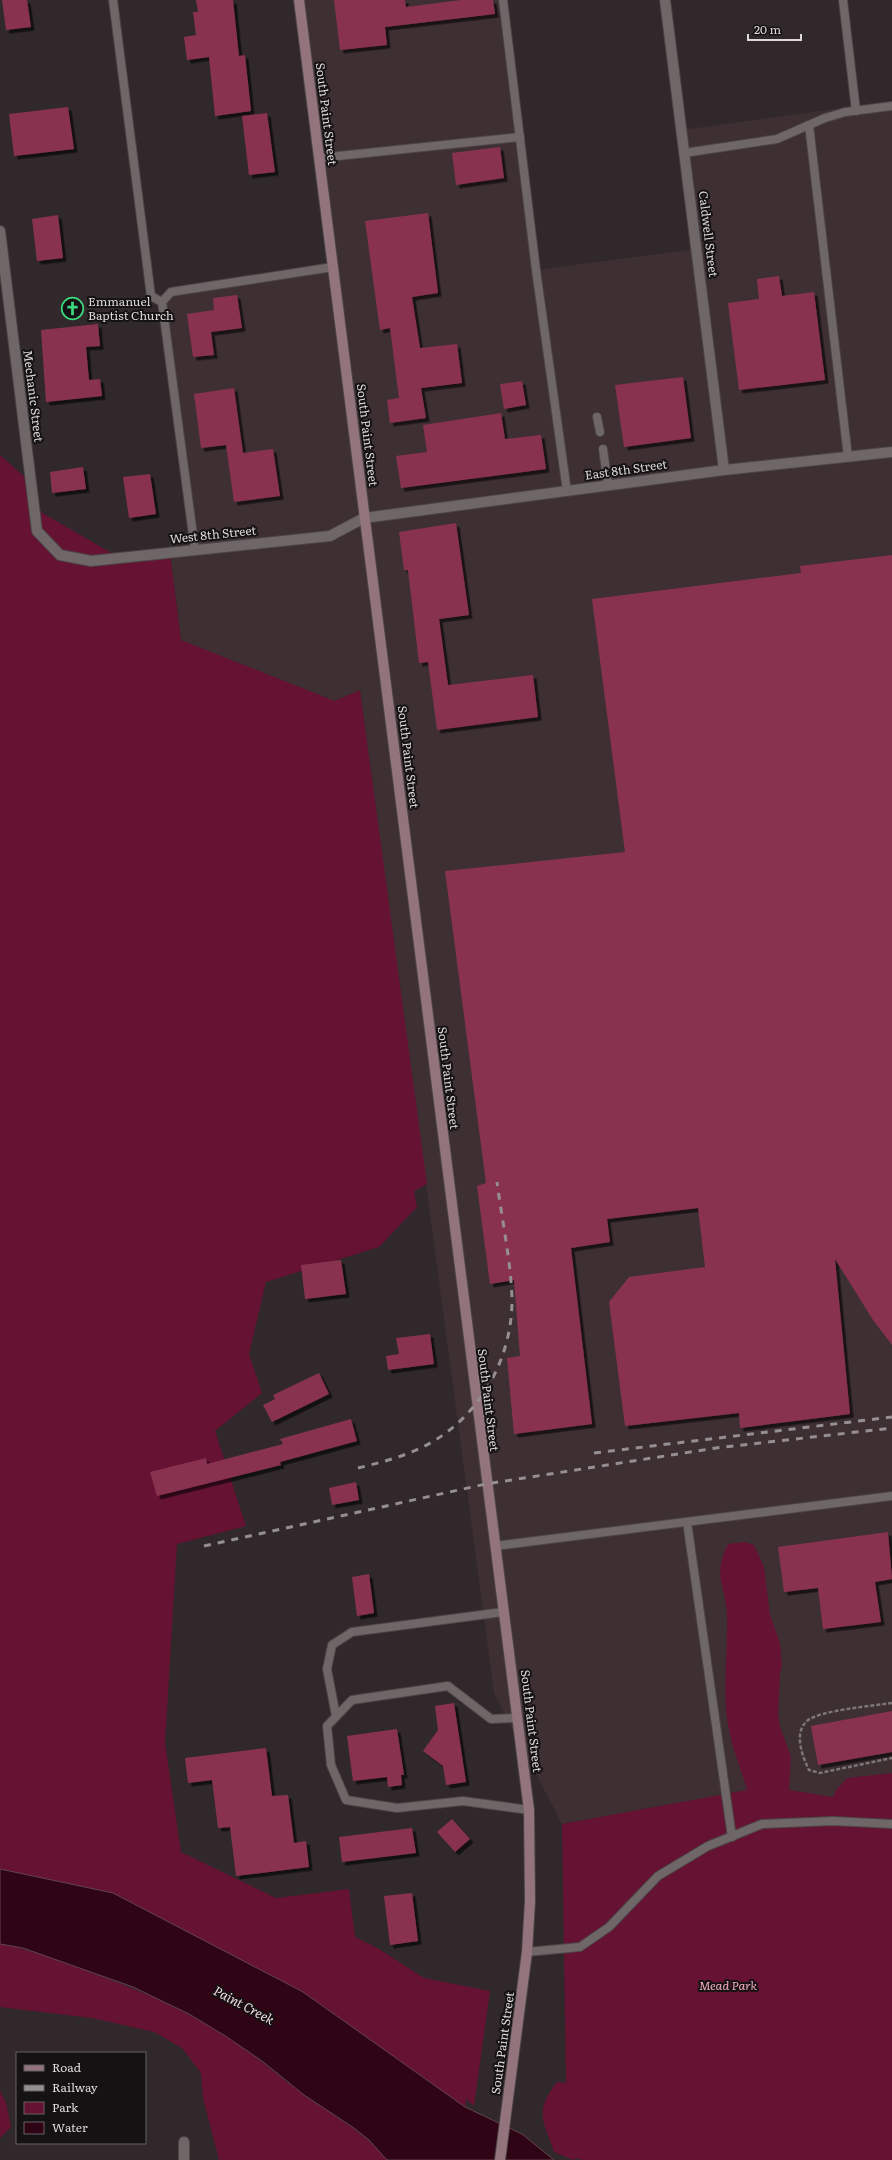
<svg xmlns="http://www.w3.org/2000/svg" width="892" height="2160" font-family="Literata,serif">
	<defs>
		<filter id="shadow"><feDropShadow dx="3.5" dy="3.5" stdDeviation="0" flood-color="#0009"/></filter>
	</defs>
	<rect width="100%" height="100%" fill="#30282a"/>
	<path fill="#3e2f33" d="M299,0H503L536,270L696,249L682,130L892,101V1806L765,1787L562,1824L494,1693L360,690L280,726L182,646L170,553L195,550L162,302L171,292L333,267Z"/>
	<g fill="#661232">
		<path d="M0,455L31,483L34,508L120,558L170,553L181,640L335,701L360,690L427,1184L414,1191L417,1207L379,1247L266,1282L249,1354L262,1393L215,1431L246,1526L177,1544L165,1743L181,1852L276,1898L349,1889L355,1937L379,1949L424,1978L490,1991L474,2106L466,2099L465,2107L113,1893L0,1869Z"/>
		<path d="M745,1542L754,1545L764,1567L770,1615L780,1643L782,1665L780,1673L778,1714L780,1727L791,1757L789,1790L833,1797L836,1790L847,1778L892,1773V2160H581L578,2158L573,2160L554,2152C543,2119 534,2112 557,2082L566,2083L562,1824L747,1790C742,1772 734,1753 730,1735C721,1698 728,1656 727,1618C727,1586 711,1578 728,1544Z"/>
		<path d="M0,1944C28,1949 54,1959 81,1969C132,1987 180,2007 226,2036C254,2054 278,2076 304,2095C333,2116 364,2131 387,2160H219L203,2098L201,2073L182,2048L154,2032L92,2018L0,2007Z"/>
		<path d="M0,2091L6,2103L11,2127L0,2138Z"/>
	</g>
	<path fill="#2f0414" stroke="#63444f" d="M0,1869L113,1893L303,1992L465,2107L522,2134L554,2160H387L369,2140L354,2128L304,2095L262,2061L227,2037L189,2014L133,1987L23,1948L0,1944Z"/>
	<g fill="#89334f" filter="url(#shadow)">
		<path d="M2,0H27L31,27L6,30Z"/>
		<path d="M196,0H233L239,56L245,55L251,111L215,116L209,57L187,60L184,37L196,35L193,12H198Z"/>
		<path d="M334,0H405L406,7L461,0H493L495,14L385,27L387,45L340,50Z"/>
		<path d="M68,107L74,149L14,156L9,114Z"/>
		<path d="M267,113L275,172L249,175L242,116Z"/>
		<path d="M500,147L504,178L456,185L452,153Z"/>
		<path d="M428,213L438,293L412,297L420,348L457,344L462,383L421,388L426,418L390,423L387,400L399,398L390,328L380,330L365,221Z"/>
		<path d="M58,215L63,258L37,261L32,219Z"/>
		<path d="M779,276L782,296L814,292L825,380L739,390L728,303L759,299L757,279Z"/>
		<path d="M237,295L242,328L211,332L214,355L193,357L187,314L214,310L213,298Z"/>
		<path d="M98,324L100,346L86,347L89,380L100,379L102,396L46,402L41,330Z"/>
		<path d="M683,377L691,438L624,447L615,385Z"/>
		<path d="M522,381L526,405L504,409L500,384Z"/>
		<path d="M234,388L243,453L273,449L280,496L234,502L226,445L201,448L194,394Z"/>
		<path d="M501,413L505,439L541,435L546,469L401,488L396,456L427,452L423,425Z"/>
		<path d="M83,467L86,489L52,493L50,472Z"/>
		<path d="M150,474L156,514L129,518L123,477Z"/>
		<path d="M456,523L469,615L439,619L448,685L533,675L538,717L437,730L428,662L419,663L408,570H404L399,532Z"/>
		<path d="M892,555V1345L873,1320L835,1259L850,1414L740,1428L739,1413L625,1426L609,1302L629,1277L705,1267L698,1208L607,1219L610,1242L571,1248L592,1424L514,1434L507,1358L520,1356L514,1280L490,1284L477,1186L486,1183L445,871L625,852L592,599L801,573L800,566Z"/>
		<path d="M341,1260L346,1294L305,1299L301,1265Z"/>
		<path d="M430,1334L434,1364L388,1370L386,1356L399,1354L396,1338Z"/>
		<path d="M319,1373L329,1394L272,1422L263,1405L275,1399L273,1395Z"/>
		<path d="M351,1419L357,1441L280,1462L281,1465L157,1496L150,1472L206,1458L207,1464L283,1444L280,1439Z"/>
		<path d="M356,1482L359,1500L332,1505L329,1488Z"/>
		<path d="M888,1532L892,1579L875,1582L881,1622L823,1629L818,1588L784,1592L778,1547Z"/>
		<path d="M369,1574L374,1613L357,1616L352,1577Z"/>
		<path d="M454,1703L466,1782L446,1785L443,1766L423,1751L438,1730L435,1706Z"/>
		<path d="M892,1711V1752L818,1765L811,1726Z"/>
		<path d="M397,1729L404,1775H401L402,1785L388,1787L387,1777L353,1781L347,1736Z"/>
		<path d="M266,1748L272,1796L288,1795L294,1843L306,1841L309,1867L236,1876L230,1827L218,1828L212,1780L188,1783L185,1758Z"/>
		<path d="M452,1819L470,1839L455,1852L437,1832Z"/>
		<path d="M412,1828L416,1853L342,1862L339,1837Z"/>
		<path d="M412,1893L418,1941L390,1945L384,1896Z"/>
	</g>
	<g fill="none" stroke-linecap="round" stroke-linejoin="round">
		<defs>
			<g id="service">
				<path d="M113,0L151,296L162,302"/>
				<path d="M503,0L536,270L567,491"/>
				<path d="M843,0L856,111"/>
				<path d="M809,125L848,457"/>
				<path d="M684,153L777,139L825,118L845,112L892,106"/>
				<path d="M319,158L520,137"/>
				<path d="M597,417L600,432"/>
				<path d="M603,449L608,485"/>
				<path d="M195,550L162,302L171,292L333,267"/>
				<path d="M687,1522L732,1837"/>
				<path d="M495,1546L892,1496"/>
				<path d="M336,1716L327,1669L332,1645L352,1632L503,1612"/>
				<path d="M518,1718L491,1719L448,1686L352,1700L327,1726L331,1765L346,1800L397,1808L463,1801L529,1810"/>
				<path d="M527,1952L580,1947L609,1927L658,1876L708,1846L762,1824L833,1821L892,1824"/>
			</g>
			<g id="minor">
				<path d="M665,0L724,470"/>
				<path d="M0,231L37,531L60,555L91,561L330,536L364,518L724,470L892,452"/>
				<path d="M184,2160V2142"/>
			</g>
			<path id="secondary" d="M299,0L529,1810L530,1901L527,1952L500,2160"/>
		</defs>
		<use href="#service" stroke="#4b4546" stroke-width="10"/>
		<use href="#minor" stroke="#4b4546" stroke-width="12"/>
		<use href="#secondary" stroke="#4b4546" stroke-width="12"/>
		<path stroke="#7c7677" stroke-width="2.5" stroke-dasharray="4 2" stroke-linecap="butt" d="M892,1703C874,1706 819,1710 807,1721C793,1733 803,1758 809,1770L820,1773L892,1758"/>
		<use href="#service" stroke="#6f6668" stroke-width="8"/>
		<use href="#minor" stroke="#6f6668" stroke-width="10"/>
		<use href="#secondary" stroke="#93747c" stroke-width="10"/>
		<g stroke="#958f91" stroke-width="3" stroke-dasharray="7 7" stroke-linecap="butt">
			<path d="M594,1453L892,1417"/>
			<path d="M358,1468C383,1462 410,1455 432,1442C482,1413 512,1357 512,1300C511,1261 502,1221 497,1182"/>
			<path d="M204,1546L486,1484L716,1448L892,1428"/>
		</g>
	</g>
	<defs>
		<symbol id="church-ring" viewBox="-11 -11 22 22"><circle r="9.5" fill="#151213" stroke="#3cd77e" stroke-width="1.5"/><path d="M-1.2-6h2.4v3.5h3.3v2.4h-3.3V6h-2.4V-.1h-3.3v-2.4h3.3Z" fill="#3cd77e"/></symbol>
	</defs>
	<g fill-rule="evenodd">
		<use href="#church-ring" x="60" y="296" width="25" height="25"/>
	</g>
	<g text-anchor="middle" stroke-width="4" stroke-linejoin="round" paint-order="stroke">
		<g font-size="12" fill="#ddd8d9" stroke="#151213">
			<text transform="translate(326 114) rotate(83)" y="4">South Paint Street</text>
			<text transform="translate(708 234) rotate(83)" y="4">Caldwell Street</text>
			<text transform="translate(33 396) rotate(83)" y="4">Mechanic Street</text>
			<text transform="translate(367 435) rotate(83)" y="4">South Paint Street</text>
			<text transform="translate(626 470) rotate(-8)" y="4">East 8th Street</text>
			<text transform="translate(213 535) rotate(-6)" y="4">West 8th Street</text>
			<text transform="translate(408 757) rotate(83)" y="4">South Paint Street</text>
			<text transform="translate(448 1078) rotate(83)" y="4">South Paint Street</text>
			<text transform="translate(488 1400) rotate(83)" y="4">South Paint Street</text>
			<text transform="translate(531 1721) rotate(83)" y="4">South Paint Street</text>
			<text transform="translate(503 2043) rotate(-82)" y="4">South Paint Street</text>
		</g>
		<g font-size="12" fill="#ddd8d9" stroke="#151213" text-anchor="start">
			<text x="88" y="306">Emmanuel<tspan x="88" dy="14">Baptist Church</tspan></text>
		</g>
		<g font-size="12" font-style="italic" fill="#f5abbd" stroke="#151213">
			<text x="728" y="1990">Mead Park</text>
		</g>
		<g font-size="13" font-style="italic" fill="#f6dce2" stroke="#151213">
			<text transform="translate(244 2005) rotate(28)" y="5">Paint Creek</text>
		</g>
	</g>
	<rect x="16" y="2052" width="130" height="92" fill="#151213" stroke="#656162"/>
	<rect x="24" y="2065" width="20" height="6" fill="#93747c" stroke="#656162"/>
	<text x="52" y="2072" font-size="12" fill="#ddd8d9">Road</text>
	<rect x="24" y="2085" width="20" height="6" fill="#958f91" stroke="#656162"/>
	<text x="52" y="2092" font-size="12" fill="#ddd8d9">Railway</text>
	<rect x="24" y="2102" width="20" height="12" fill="#661232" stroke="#656162"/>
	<text x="52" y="2112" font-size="12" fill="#ddd8d9">Park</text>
	<rect x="24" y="2122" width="20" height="12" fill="#2f0414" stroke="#656162"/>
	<text x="52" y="2132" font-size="12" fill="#ddd8d9">Water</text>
	<path d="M748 34v6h53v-6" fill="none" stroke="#ddd8d9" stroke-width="2"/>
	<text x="754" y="34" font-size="12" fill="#ddd8d9" stroke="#151213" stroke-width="3" paint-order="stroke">20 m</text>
</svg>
